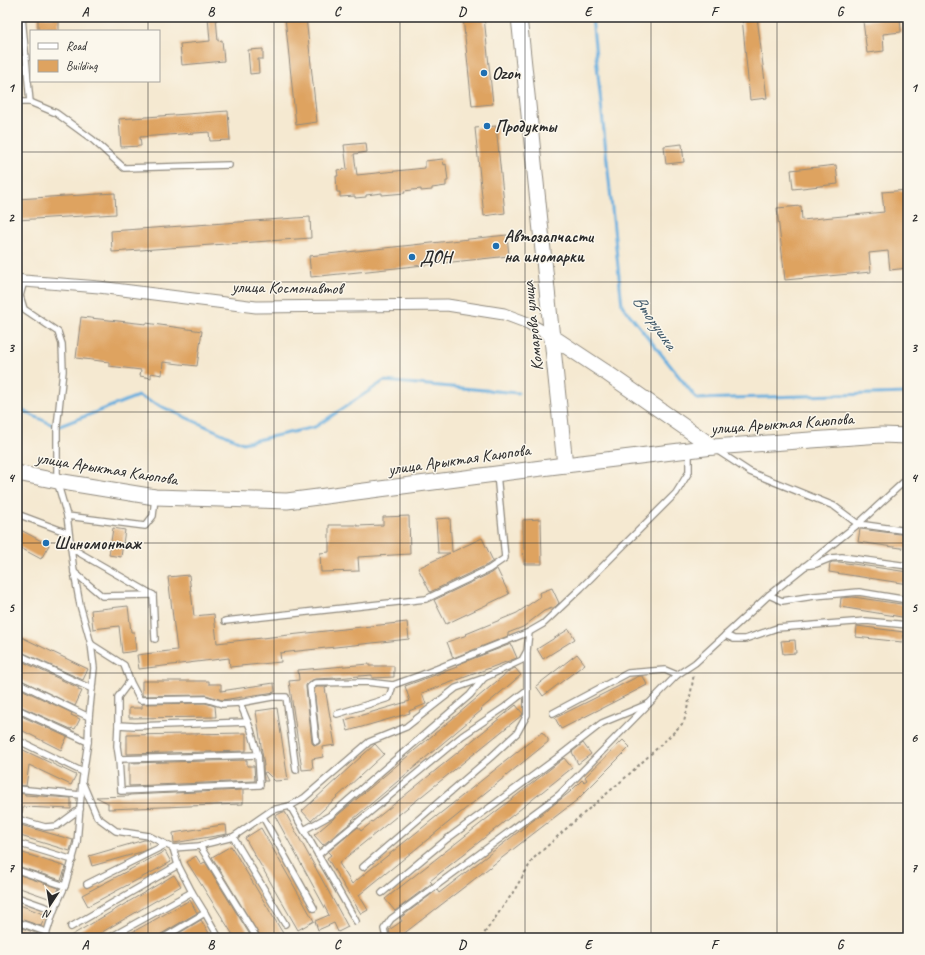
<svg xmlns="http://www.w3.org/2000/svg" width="925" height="955" font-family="Caveat,sans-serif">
	<rect width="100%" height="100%" fill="#fbf7ec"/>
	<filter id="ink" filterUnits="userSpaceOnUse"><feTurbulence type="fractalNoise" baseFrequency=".025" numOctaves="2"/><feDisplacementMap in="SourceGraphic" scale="8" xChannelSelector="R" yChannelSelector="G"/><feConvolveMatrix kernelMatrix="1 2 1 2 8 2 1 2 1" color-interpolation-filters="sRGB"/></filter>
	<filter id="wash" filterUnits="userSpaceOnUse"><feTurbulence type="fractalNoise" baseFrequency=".012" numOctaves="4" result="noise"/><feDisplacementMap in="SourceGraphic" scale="16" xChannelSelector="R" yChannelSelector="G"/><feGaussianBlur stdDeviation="0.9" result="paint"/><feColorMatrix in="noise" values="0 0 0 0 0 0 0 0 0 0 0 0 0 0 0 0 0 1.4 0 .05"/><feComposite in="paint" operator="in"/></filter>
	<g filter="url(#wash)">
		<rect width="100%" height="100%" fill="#f5e9d1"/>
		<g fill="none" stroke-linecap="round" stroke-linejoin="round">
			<g stroke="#68aede" stroke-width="3">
				<path d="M592,17L622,305L697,399L908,393"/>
				<path d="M17,408L57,427L138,396L243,443L315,427L384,381L518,393"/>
			</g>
		</g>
		<g id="blocks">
			<g fill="#dea360">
				<rect x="38" y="17" width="21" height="14"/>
				<path d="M208,17H216L218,41L222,40L224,61L182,65L180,44L210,41Z"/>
				<path d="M285,17H306L317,122L296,125Z"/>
				<path d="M463,17H484L493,104L472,106Z"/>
				<path d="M742,17H757L767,98L750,100Z"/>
				<path d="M900,17L901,32L883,34L884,51L867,53L863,21Z"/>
				<path d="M263,49V59H258L259,73L250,74L248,50Z"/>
				<path d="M228,111L230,140L210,141L209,132L140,137L141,146L121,147L119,119Z"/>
				<path d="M496,126L505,213L484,216L475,128Z"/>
				<path d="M366,143L367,152L354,154L357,175L425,168V161L443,159L444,165L446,164L448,181H446V186L432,188V190L421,191V189L404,191L405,193L382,195V193L366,195V197L355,198V196L340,197V192H337L336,176H338L337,170L347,169L344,145Z"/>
				<path d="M682,144L684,162L666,164L664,146Z"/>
				<path d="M836,165L838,184L793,189L791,170Z"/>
				<path d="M908,190V268L890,270L888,251L869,253L871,272L785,280L777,208L801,206L802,220L884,212L882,192Z"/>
				<path d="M115,193L116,214L17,220V199Z"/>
				<path d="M310,217L311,238L112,252L111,231Z"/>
				<path d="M507,235L509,256L311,277L309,256Z"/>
				<path d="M81,317L146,324V323L202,331L197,366L163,362L162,375L151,373V378L140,376L141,370L109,366V362L76,358Z"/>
				<path d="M409,516L410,554L358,557L359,571L321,572L320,553L329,552V525H357V526L383,525V517Z"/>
				<path d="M450,518L452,552L482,538L493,561L487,565L430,592L418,568L450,553H438L436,519Z"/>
				<path d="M541,519L542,564H524L523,520Z"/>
				<path d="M17,528L49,545L41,559L17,546Z"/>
				<path d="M113,528L125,530L121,557L109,555Z"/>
				<path d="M860,529L908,535V549L858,542Z"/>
				<path d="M832,562H839L908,572V584L829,572L830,563Z"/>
				<path d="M496,569H497L509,594L446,624L434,600L491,573Z"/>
				<path d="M189,575L194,616L214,614L217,643L407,622L409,639L280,653L281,662L230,667L229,658L139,669L137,655L177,650L168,577Z"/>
				<path d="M552,588L559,603L555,607L544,611L523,627L508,633V636L453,658L447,642L467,635L466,634L517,613L540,597L539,593Z"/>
				<path d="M853,597L908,605V618L840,607L841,598Z"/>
				<path d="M128,606L131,632H134L136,651L122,653L119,626L93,629L91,610Z"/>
				<path d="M857,626L904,632L902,642L856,637Z"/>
				<path d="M569,629L575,639L543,659L537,649Z"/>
				<path d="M17,635L88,669L83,680L17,650Z"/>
				<path d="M795,640L796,653L783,654L781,641Z"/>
				<path d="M511,644L517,658L422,693L426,704L409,711L410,713L348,731L345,720L410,701L405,686L457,667L456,665Z"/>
				<path d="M577,654L585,664L543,696L536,686Z"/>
				<path d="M17,659L79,688L78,690L82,691L75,706L17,678Z"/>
				<path d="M369,664V666H394V677L372,678V675L335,678H336L315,679L312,680L306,685V687L312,743L314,745H317L320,743V741L314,689L317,687H328L325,688L335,745L322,747L323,757L312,759L313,769L302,770L289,681L299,680L298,670Z"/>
				<path d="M515,668L521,675L481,709L482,710L352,820L353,821L323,845L314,835L509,671Z"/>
				<path d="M639,676H643L647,685L561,729L555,718Z"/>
				<path d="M142,681H209V684H221V691L274,683L275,692L222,700L206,695L143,696L142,694Z"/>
				<path d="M17,687L72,713L71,715L80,719L75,729L72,728L71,729L17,705Z"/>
				<path d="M205,703L215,706L216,717L129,718V708H142V704Z"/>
				<path d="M516,705L523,714L522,715L339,863L352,884L542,732L548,739V742L359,895L368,910L361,914L327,858L331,855L328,852L358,827L361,831Z"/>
				<path d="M277,708L288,780L275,781L266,772L264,773L268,781H264L263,766H264L256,711Z"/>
				<path d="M17,714L67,737L61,750L17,728Z"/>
				<path d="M246,733V751L127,754V735Z"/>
				<path d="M623,740L630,747L577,800L402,935L397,938H392L390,934L389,930L402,921L400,918L437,890L439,893L570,792L582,780L584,782L587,780L585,777Z"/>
				<path d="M583,743L591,754L578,764L572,752Z"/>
				<path d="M375,744L384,754L311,821L302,811Z"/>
				<path d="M17,747L76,775L71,785L29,765L26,786L17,785Z"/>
				<path d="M564,758L572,768L430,881L432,883L395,911L385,899Z"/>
				<path d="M247,760V766H254L255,781L129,786V763Z"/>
				<path d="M243,790V804L108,809V803L96,797L129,796V795Z"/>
				<path d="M17,793L25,794V795L71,798V809L23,807L22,813H17Z"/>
				<path d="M283,812H285L348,927L338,932L334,923L318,930L315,921L329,915L275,816Z"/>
				<path d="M17,824L73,840L70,851L17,835Z"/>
				<path d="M222,825H226L227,834L174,843L173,833Z"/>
				<path d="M261,828L314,921L298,930L245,838Z"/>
				<path d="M144,840H148L150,848L141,852L92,866L89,856Z"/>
				<path d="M231,846L284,935L278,938H261L212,857Z"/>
				<path d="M17,851L66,867L61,880L17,866Z"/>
				<path d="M165,851L171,862L88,906L82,895Z"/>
				<path d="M196,856L201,864L205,862L252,938H235L187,862Z"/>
				<path d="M17,874L59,888L54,900L17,887Z"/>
				<path d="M174,875L181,886L92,938H67Z"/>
				<path d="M190,900L197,913L161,934L159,938H122Z"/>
				<path d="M17,904L46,915L41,926L17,918Z"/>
				<path d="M201,920L209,933L201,938H171Z"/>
				<path d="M17,926L38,934L37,938H17Z"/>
			</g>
		</g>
	</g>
	<g filter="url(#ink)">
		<use href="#blocks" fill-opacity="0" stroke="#908a7e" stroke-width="1"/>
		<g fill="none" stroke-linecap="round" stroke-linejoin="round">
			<defs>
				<g id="lane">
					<path d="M22,17L30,102"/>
					<path d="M17,102H30L56,113L93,140L124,168L229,165"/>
					<path d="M24,281L20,296L24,309L58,332L62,344L63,371L57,427V481L67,516L74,572L80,605L91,644L94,668L89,717L88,742L82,782L77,843L65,886L54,910L45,938"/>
					<path d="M718,451L750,472L834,506L858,524L908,531"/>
					<path d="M17,514L68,533"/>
					<path d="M67,516L145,526L153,516L155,498"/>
					<path d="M71,548L153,595L155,639"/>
					<path d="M805,566L816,564L831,558L842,557L908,566"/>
					<path d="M74,572L102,596L153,595"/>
					<path d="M769,595L782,601L814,596L859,592L908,600"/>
					<path d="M225,621L426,599L489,569L505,558L497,474"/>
					<path d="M725,635L734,639H745L777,628L866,621L908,625"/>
					<path d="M91,644L124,665L130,681L140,700L206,699L222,704L240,703L272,697H286L296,770"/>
					<path d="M17,654L92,689"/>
					<path d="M130,681L118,697V725L117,746L119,759L121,791L260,785L258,755L251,730L240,703"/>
					<path d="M17,682L89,717"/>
					<path d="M17,709L88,742"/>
					<path d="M553,713L628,673L665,670L677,675"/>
					<path d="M337,714L389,698L393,685"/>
					<path d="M118,725L135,726L248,722"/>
					<path d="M17,740L83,772"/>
					<path d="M316,741L310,687L315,683L366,682L393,685L421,675L529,632L543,624L581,588L676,493L689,472V450"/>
					<path d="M119,759L258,755"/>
					<path d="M83,784L97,817L116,831L149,836L173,848L200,846L209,843L233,837L272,810L290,806L304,798L369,742L406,727L456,688L484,678L522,660L527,651L529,632"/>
					<path d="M17,789L81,795"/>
					<path d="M290,806L356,921"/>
					<path d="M263,817L314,908"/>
					<path d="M17,819L45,827L57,826L80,809"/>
					<path d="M304,830L331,815L470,695L484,678"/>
					<path d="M233,837L285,924"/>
					<path d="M17,843L73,860"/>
					<path d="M200,846L257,938"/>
					<path d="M173,848L178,865L192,892L205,913L219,938"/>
					<path d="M318,855L462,736L505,707L527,690"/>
					<path d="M363,867L491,757L517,733L527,715V652"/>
					<path d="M17,870L65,886"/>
					<path d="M87,884L165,845"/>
					<path d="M382,893L447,839L561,755L602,723L648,704"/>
					<path d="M17,897L54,910"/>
					<path d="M17,922L46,932"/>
					<path d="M71,927L178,865"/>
					<path d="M109,938L192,892"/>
					<path d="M163,938L205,913"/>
					<path d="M386,938L384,929L391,919L559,795L677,675L695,663L769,595L858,524L908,478"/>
				</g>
				<path id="street" d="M17,280L24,281L99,287L256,307L447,305L504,314L528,323L551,336"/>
				<g id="secondary">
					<path d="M519,17L565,465"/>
					<path d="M551,336L604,371L713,447"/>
					<path d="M17,473L57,481L155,497L287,501L565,465L713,447L881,435L908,436"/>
				</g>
			</defs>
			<use href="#lane" stroke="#908a7e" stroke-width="8"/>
			<use href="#street" stroke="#908a7e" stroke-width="13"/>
			<use href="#secondary" stroke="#908a7e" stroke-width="17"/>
			<path stroke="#908a7e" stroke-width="2" stroke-dasharray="3 3" stroke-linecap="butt" d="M481,938L512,894L533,859L568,827L626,777L666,740L684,722L691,692L694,673"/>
			<use href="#lane" stroke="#fff" stroke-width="5.5"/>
			<use href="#street" stroke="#fff" stroke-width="11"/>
			<use href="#secondary" stroke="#fff" stroke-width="15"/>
		</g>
	</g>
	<path fill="none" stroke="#2b2b2b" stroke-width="1" stroke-opacity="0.55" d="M148,17V31M274,17V938M400,17V938M525,17V938M651,17V938M777,17V938M148,81V938M17,152H908M17,282H908M17,412H908M17,543H908M17,673H908M17,803H908"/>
	<g fill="#1f6fb2" stroke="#fbf7ec" stroke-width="1.5">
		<circle cx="484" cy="73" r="4"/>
		<circle cx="487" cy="126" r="4"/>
		<circle cx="496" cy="246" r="4"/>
		<circle cx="412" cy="257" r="4"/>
		<circle cx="46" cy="543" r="4"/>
	</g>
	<g text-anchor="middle" stroke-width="3" stroke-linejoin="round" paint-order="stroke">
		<g font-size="17" font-weight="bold" fill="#2b2b2b" stroke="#fbf7ec" text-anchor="start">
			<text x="492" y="79">Ozon</text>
			<text x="495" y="132">Продукты</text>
			<text x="504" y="242">Автозапчасти<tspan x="504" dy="20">на иномарки</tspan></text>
			<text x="420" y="263">ДОН</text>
			<text x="54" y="549">Шиномонтаж</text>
		</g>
		<g font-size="17" fill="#2b2b2b" stroke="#fbf7ec">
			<text transform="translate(287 287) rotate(1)" y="6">улица Космонавтов</text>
			<text transform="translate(532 326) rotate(-96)" y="6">Комарова улица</text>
			<text transform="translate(782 423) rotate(-4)" y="6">улица Арыктая Каюпова</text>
			<text transform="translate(459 459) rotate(-8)" y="6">улица Арыктая Каюпова</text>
			<text transform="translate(107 468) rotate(9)" y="6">улица Арыктая Каюпова</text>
		</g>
		<g font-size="18" font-style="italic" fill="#40596a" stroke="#fbf7ec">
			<text transform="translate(655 322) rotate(55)" y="6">Вторушка</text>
		</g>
	</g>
	<rect width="925" height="955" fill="none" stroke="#fbf7ec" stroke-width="44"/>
	<rect x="30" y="30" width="130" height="52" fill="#fbf7ec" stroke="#a8a59f"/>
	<rect x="38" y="43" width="20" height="6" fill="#ffffff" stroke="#a8a59f"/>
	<text x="66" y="50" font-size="12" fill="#2b2b2b">Road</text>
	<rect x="38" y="60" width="20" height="12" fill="#dea360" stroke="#a8a59f"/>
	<text x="66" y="70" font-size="12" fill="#2b2b2b">Building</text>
	<g transform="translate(50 905) rotate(192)" stroke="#fbf7ec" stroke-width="3" paint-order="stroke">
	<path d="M0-3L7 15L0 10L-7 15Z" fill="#2b2b2b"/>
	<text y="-6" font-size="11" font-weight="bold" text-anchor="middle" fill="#2b2b2b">N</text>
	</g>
	<rect x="22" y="22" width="881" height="911" fill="none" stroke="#2b2b2b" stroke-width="1.5"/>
	<g font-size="13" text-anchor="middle" font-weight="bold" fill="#2b2b2b">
		<text x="85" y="16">A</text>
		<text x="211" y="16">B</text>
		<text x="337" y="16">C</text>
		<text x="462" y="16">D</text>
		<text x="588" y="16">E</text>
		<text x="714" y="16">F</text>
		<text x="840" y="16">G</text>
		<text x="11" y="92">1</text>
		<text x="914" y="92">1</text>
		<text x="11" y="222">2</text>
		<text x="914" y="222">2</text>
		<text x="11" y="352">3</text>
		<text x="914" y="352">3</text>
		<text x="11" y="482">4</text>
		<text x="914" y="482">4</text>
		<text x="11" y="612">5</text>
		<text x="914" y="612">5</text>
		<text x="11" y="742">6</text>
		<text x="914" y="742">6</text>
		<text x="11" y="872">7</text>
		<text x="914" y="872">7</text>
		<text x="85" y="949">A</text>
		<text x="211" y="949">B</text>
		<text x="337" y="949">C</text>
		<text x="462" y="949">D</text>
		<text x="588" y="949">E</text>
		<text x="714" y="949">F</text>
		<text x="840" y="949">G</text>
	</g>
</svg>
